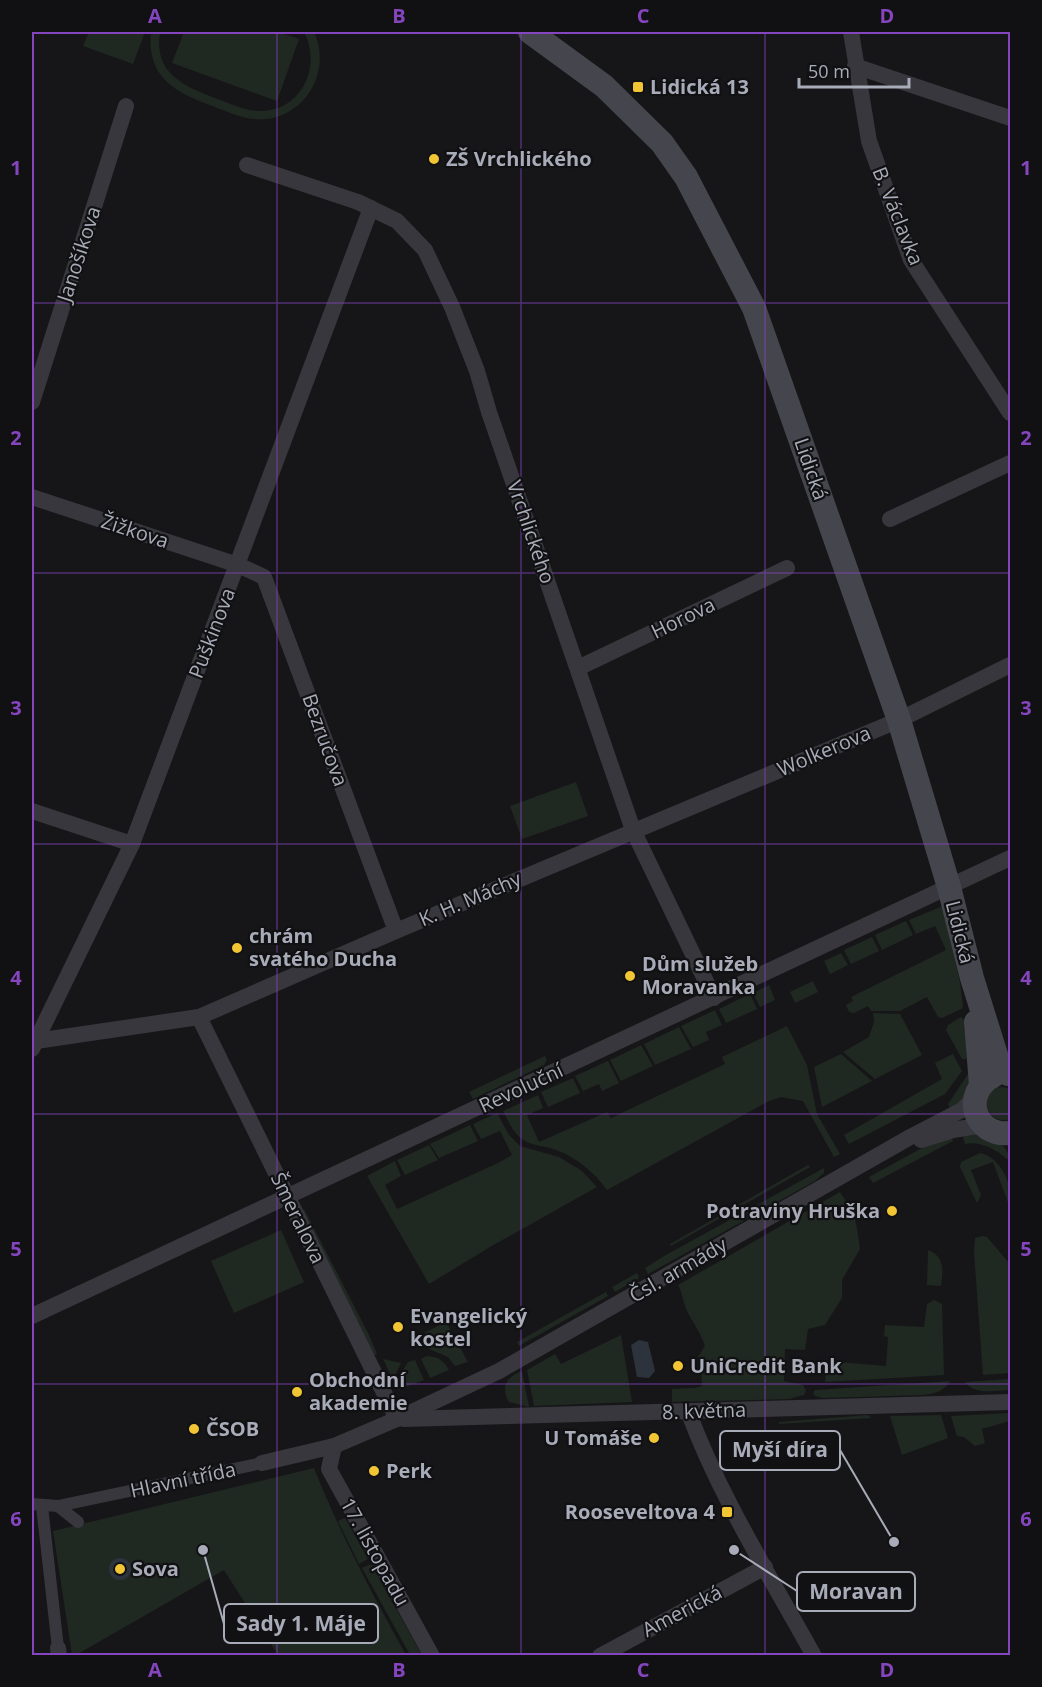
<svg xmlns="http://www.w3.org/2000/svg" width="1042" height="1687" font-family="'Open Sans',sans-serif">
	<rect width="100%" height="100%" fill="#161618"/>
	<g fill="#202822">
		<path d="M89,32H145L133,64L83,46Z"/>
		<path d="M151,32H160C153,75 186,87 220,100C234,105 248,112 264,111C304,108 321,64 304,32H314C320,45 322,61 317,76C309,103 283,122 255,119C241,118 228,112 215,107C177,93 146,79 151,32Z"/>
		<path d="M184,32H278L299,39L277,101L172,63Z"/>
		<path d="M576,782L588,816L522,839L510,806Z"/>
		<path d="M943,906L960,982L963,1007L961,1009L942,1018L938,1017L927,997L900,1011H871L868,1006L854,1013L849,1012L846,1005L853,1001L851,997L946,950L935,926L916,934L909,920Z"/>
		<path d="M906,921L913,935L882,950L875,935Z"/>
		<path d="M872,937L879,951L851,964L844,950Z"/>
		<path d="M841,953L848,965L830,974L824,961Z"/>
		<path d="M813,981L818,992L795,1003L790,992Z"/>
		<path d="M769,985L775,1000L760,1007L753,993Z"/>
		<path d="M750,994L757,1009L726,1023L719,1009Z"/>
		<path d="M715,1010L722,1025L706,1032L709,1040L693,1047L681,1026Z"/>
		<path d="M873,1013L900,1014L922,1055L875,1079L843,1052L869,1037L874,1022Z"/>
		<path d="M961,1017L964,1020L967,1058L965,1059H962L946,1030L948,1025Z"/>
		<path d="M787,1026L807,1065L817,1114L840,1154L834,1157L803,1101L781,1097L767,1102L607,1190C595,1173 576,1157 556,1150C546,1146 534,1146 525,1141C513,1134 509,1122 503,1111L538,1095L543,1108L527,1115L539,1142L607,1112L611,1118L725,1064L722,1057Z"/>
		<path d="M679,1027L691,1049L655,1065L644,1044Z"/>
		<path d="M641,1045L653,1066L621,1081L610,1060Z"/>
		<path d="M841,1054L872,1081L822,1107L814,1067Z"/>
		<path d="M953,1054L962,1071L945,1094L849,1144L844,1135L942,1079L935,1063Z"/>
		<path d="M545,1056L547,1060L544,1065L473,1099L469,1092Z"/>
		<path d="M608,1061L619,1083L602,1091L599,1084L583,1091L575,1076Z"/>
		<path d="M974,1065L975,1071L963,1101L951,1110L948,1104Z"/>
		<path d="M573,1078L580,1093L548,1107L541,1092Z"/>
		<path d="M998,1087L1010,1088V1120C991,1122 984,1111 988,1093Z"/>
		<path d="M497,1113L509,1135L520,1146L559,1157L582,1171L597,1187L490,1247L429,1284L367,1176L395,1161L401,1176L385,1185L397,1209L498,1163L512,1155L500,1131L481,1139L473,1124Z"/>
		<path d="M470,1125L478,1141L439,1158L430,1144Z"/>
		<path d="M983,1133C995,1139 1006,1144 1010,1158L1007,1159C995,1149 980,1141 965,1144L962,1134Z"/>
		<path d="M951,1137L953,1141L873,1183L869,1177L920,1149Z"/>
		<path d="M429,1145L438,1160L405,1175L397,1160Z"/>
		<path d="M980,1153C996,1156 1006,1173 1010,1188C1012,1194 1011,1202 1010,1208L993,1162L971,1170L981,1195L977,1203L960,1167L961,1162Z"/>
		<path d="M808,1165L810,1167L671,1246L670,1244Z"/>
		<path d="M824,1168V1173L815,1181L648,1274L645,1268L664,1256Z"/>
		<path d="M840,1192L853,1212L857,1228L860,1249L842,1280V1298L825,1325L808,1329L805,1350L785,1349L784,1381L803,1385L806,1390L804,1395L789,1399L672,1402V1389L695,1388L702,1386L701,1363L698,1357L705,1346C700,1330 688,1317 684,1303C682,1296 682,1292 678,1285Z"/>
		<path d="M304,1209L369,1335L377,1354L374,1355L300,1211Z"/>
		<path d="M281,1230L304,1282L234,1313L211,1261Z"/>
		<path d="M982,1236L987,1237L1010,1264V1373L983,1375L974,1253L975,1238Z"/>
		<path d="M928,1250C945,1256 943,1271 941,1286L927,1285Z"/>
		<path d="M637,1273L639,1278L615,1292L612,1287Z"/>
		<path d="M606,1292L608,1296L519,1346L517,1342Z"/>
		<path d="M934,1300L942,1304L944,1375L825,1382L827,1361L886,1366L888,1337L884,1336L885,1325L924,1327L927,1304Z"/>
		<path d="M446,1322L468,1362L455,1366L448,1357L429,1349L423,1336L426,1332Z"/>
		<path d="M621,1335L632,1402L534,1406L527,1370L555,1354L561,1364Z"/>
		<path d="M427,1356C439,1357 443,1360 449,1370L430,1378L421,1359Z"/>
		<path d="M383,1359L401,1363L393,1380Z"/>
		<path d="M415,1360L424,1380L398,1390L395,1383L408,1362Z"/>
		<path d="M522,1371L529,1407L509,1402C500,1388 507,1376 522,1371Z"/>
		<path d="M1010,1379V1390C995,1390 976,1396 965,1382Z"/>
		<path d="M950,1381C943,1392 936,1393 924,1395L823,1398L815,1396L813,1393L815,1390Z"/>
		<path d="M1009,1413L1010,1421L982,1429L985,1443L975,1446L964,1437L957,1436L951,1416Z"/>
		<path d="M868,1415L871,1418L779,1424V1422Z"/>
		<path d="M941,1415L948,1438L902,1455L890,1416Z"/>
		<path d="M314,1468C340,1533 372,1594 406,1655H278L224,1570L76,1655H72L53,1531Z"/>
		<path d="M345,1518L368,1559L359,1564L338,1521Z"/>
		<path d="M371,1564L422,1655H410L362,1568Z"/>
	</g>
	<g fill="#2c333c">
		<path d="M639,1340L648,1342L655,1371L649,1378L637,1377L631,1345Z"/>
		<circle cx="120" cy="1569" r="11"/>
	</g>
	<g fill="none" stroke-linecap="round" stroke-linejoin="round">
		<g stroke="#37373d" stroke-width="12">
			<path d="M32,1504L58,1506L262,1463"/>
			<path d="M42,1506L58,1648"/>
			<path d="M58,1506L78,1522"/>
		</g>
		<g stroke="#37373d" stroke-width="16">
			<path d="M851,32L869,141L911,260L1010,413"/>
			<path d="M855,66L1010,118"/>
			<path d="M247,165L358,202L397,221L425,250L452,307L477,371L489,412L633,830L714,998"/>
			<path d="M32,402L126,106"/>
			<path d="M32,497L238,565L264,577L396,931"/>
			<path d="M890,519L1010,463"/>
			<path d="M578,668L787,568"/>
			<path d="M32,811L132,844"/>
			<path d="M199,1017L397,1419"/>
			<path d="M32,1040L36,1041L199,1017L396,931L899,720L1010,665"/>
			<path d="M32,1049L132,844L371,208"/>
			<path d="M921,1140L953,1130L983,1125"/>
			<path d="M32,1316L1010,858"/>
			<path d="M688,1411C720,1497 770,1576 814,1656"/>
			<path d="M404,1419L1010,1402"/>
			<path d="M334,1446L329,1469L432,1656"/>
			<path d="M262,1463L334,1446L397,1419L499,1371L912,1136L962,1110L975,1098"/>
			<path d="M58,1648L59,1656"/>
			<path d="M600,1656L765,1567"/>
		</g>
		<g stroke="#45464d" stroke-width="24">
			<path d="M530,32L604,86L662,143L686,177L754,308L899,720L949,887L972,978L997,1058L1008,1074"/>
			<path d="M976,1022L981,1085"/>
			<path d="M993,1076C961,1093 974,1137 1010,1133"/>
		</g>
	</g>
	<path fill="none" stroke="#8445be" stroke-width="1.5" stroke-opacity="0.55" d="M277,32V1656M521,32V1656M765,32V1656M32,303H1010M32,573H1010M32,844H1010M32,1114H1010M32,1384H1010"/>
	<g fill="#f2c534" stroke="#111113" stroke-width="2">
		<rect x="632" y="81" width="12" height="12" rx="3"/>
		<circle cx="434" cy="159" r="6"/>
		<circle cx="237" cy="948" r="6"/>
		<circle cx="630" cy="976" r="6"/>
		<circle cx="892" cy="1211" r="6"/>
		<circle cx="398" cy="1327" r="6"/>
		<circle cx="678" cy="1366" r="6"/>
		<circle cx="297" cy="1392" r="6"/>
		<circle cx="194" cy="1429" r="6"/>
		<circle cx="654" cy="1438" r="6"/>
		<circle cx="374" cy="1471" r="6"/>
		<rect x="721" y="1506" width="12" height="12" rx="3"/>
		<circle cx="120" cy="1569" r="6"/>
	</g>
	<g text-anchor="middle" stroke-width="4.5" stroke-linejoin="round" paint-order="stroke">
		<g font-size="20" font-weight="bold" fill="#a8abb8" stroke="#111113" text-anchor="start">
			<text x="650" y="94">Lidická 13</text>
			<text x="446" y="166">ZŠ Vrchlického</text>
			<text x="249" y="943">chrám<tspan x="249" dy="23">svatého Ducha</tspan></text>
			<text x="642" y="971">Dům služeb<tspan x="642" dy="23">Moravanka</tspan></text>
			<text x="880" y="1218" text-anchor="end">Potraviny Hruška</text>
			<text x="410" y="1323">Evangelický<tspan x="410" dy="23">kostel</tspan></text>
			<text x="690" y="1373">UniCredit Bank</text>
			<text x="309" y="1387">Obchodní<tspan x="309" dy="23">akademie</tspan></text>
			<text x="206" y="1436">ČSOB</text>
			<text x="642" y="1445" text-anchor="end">U Tomáše</text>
			<text x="386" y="1478">Perk</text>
			<text x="715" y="1519" text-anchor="end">Rooseveltova 4</text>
			<text x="132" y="1576">Sova</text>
		</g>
		<g font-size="20" fill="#a8abb8" stroke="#111113">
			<text transform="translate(898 216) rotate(68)" y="7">B. Václavka</text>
			<text transform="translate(79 254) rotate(-72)" y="7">Janošíkova</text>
			<text transform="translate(811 469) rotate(71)" y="7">Lidická</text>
			<text transform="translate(135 531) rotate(18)" y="7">Žižkova</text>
			<text transform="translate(531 532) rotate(71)" y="7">Vrchlického</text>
			<text transform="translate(683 618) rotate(-26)" y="7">Horova</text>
			<text transform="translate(212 633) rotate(-69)" y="7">Puškinova</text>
			<text transform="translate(325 740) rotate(70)" y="7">Bezručova</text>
			<text transform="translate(824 751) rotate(-23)" y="7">Wolkerova</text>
			<text transform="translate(470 899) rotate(-23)" y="7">K. H. Máchy</text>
			<text transform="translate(960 932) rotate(76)" y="7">Lidická</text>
			<text transform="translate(521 1088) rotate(-25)" y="7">Revoluční</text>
			<text transform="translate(298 1218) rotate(64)" y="7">Šmeralova</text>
			<text transform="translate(678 1270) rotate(-30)" y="7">Čsl. armády</text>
			<text transform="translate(704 1411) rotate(-2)" y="7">8. května</text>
			<text transform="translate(183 1480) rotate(-12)" y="7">Hlavní třída</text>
			<text transform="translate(375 1552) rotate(61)" y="7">17. listopadu</text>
			<text transform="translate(682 1611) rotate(-28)" y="7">Americká</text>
		</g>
	</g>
	<path fill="none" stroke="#a8abb8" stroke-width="2" d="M894 1542L840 1450M734 1550L797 1591M203 1550L224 1624"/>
	<g fill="#a8abb8" stroke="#111113" stroke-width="2">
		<circle cx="894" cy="1542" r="6"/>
		<circle cx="734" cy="1550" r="6"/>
		<circle cx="203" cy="1550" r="6"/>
	</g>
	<g fill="#111113" stroke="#a8abb8" stroke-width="2">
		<rect x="720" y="1431" width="120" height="39" rx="6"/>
		<rect x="797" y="1572" width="118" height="39" rx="6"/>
		<rect x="224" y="1604" width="154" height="39" rx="6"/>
	</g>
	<g font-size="21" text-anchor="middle" font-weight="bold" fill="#a8abb8">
		<text x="780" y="1457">Myší díra</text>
		<text x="856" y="1599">Moravan</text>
		<text x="301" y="1631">Sady 1. Máje</text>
	</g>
	<rect width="1042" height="1687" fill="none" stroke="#111113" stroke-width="66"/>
	<path d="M799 78v9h110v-9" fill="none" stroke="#a8abb8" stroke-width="3"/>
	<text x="808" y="78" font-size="18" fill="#a8abb8" stroke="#111113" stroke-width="4.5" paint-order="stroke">50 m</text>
	<rect x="33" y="33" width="976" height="1621" fill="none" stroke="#8445be" stroke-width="2"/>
	<g font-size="20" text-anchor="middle" font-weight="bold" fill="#8445be">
		<text x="155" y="23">A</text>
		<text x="399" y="23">B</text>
		<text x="643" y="23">C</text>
		<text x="887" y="23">D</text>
		<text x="16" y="175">1</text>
		<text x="1026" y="175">1</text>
		<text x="16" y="445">2</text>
		<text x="1026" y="445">2</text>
		<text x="16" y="715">3</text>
		<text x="1026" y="715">3</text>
		<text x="16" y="985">4</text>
		<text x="1026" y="985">4</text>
		<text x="16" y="1256">5</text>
		<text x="1026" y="1256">5</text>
		<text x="16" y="1526">6</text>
		<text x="1026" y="1526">6</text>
		<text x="155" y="1677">A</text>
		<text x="399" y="1677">B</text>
		<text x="643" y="1677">C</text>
		<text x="887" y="1677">D</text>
	</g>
</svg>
